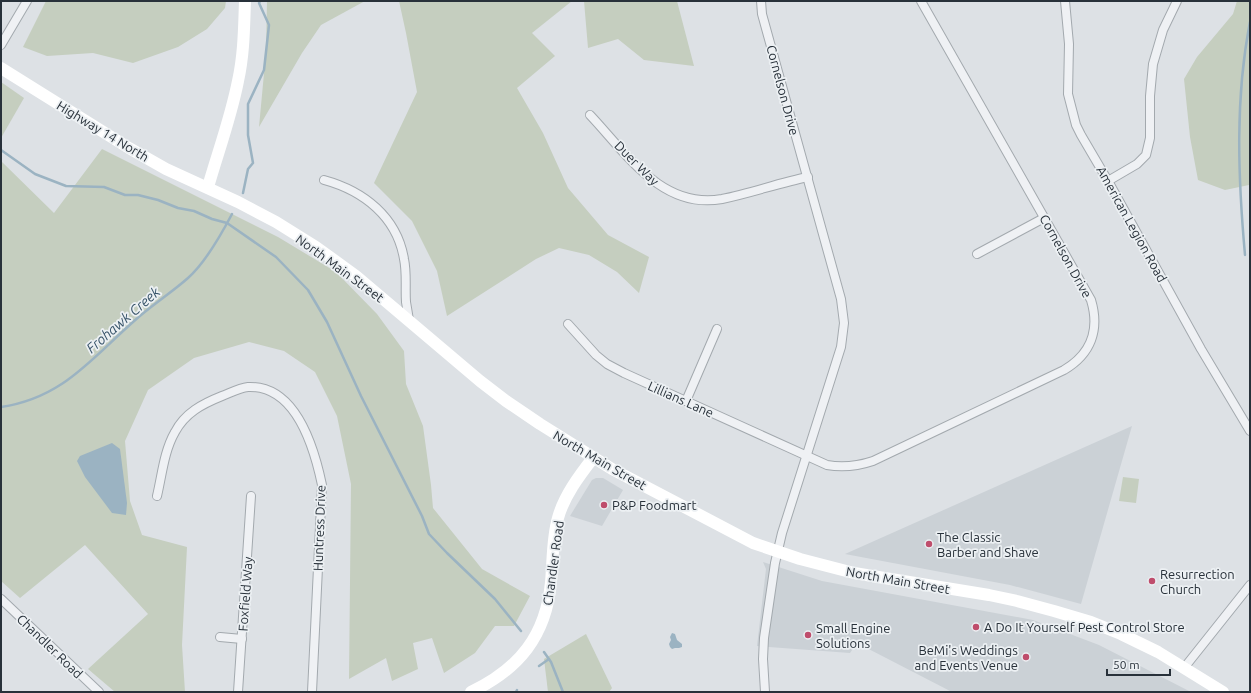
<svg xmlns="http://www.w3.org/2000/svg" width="1251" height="693" font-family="Ubuntu,sans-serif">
	<rect width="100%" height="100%" fill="#dde1e5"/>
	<g fill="#cbd1d6">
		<path d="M1132,426L1081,604L1010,585L845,554Z"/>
		<path d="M596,478H603L623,490L602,526L570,516L592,480Z"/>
		<path d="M763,562L822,581L1033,620L1099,645L1191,692H952L857,643L850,653L757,646L766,569Z"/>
	</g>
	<g fill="#c5cebf">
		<path d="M46,1H226L225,8L207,29L178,47L133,63L93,53L47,56L23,47Z"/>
		<path d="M267,1H365L321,25L302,53L259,127L266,52Z"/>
		<path d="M399,1H572L532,33L555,56L517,88L543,133L568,188L608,235L649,257L639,293L617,272L589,255L559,248L536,259L447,316L437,271L412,221L374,183L417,92L406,33Z"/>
		<path d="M584,1H677L694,66L644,60L618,39L588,48Z"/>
		<path d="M1237,1H1250V182L1249,185L1225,190L1198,180L1190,137L1184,79L1197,57L1233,14Z"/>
		<path d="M1,82L24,98L1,138Z"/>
		<path d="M102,149L278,237L336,272L377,314L404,351L406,384L423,426L431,485L433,508L482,569L530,596L514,626H495L475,653L444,673L432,638L413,643L418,669L392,681L386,658L349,679L351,484L337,416L315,372L284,351L249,342L194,358L148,390L125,441L130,501L142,535L187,547L182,645L185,692H115L88,669L148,614L85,545L20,598L1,581V161L54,213Z"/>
		<path d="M1123,477L1139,479L1136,503L1119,501Z"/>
		<path d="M586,634L612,688L609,692H548L544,659Z"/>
	</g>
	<g fill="#9bb3c2">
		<path d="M112,443L120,449L127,503L126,515L112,513L85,477L77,461L80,456Z"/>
		<path d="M672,633L675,634L677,640L682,644V647L679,648H675L672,649L670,647L669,644L671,640L670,637Z"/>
	</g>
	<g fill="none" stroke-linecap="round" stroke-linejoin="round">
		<g stroke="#9bb3c2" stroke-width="2.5">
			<path d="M1,150L35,174L66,186L104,187L125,195H138L158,200L178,208L194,211L212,219L227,223L276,257L308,290L327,322L361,396L422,516L429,534L447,553L495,599L521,631"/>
			<path d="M243,193L248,169L253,163L248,135V104L264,70L269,25L259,3L260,1"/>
			<path d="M1245,255C1238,177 1235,98 1250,22"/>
			<path d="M1,407C62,398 90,360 133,322C150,306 170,294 188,278C205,263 222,233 232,214"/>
			<path d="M544,652L551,662L563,692"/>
			<path d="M539,666L549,659"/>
			<path d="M516,692L517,690"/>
		</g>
		<defs>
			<g id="street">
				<path d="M761,1L762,14L841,299L844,323L841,347L782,533L775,563L764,638L763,659L765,692"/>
				<path d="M1065,1L1069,44L1068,94L1076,125L1081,135L1108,181L1201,349L1250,431"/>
				<path d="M1,45L27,1"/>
				<path d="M590,115C626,153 662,210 722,199C751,193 779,183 808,177"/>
				<path d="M324,180C364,191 397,217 404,259C407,273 405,288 406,302C407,308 408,314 409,320"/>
				<path d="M1108,181L1137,164L1146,155L1150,138V96L1153,64L1163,30L1177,1"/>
				<path d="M977,254L1044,218"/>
				<path d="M568,324L596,355L607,364L624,373L827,465C843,468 858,466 873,461L1064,370C1091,354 1100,330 1091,300L921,1"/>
				<path d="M686,401L717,329"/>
				<path d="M157,496C162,475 164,451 175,432C185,413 202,404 222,396C230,393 239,388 248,387C296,385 314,447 322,485L312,692"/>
				<path d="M1,599L99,692"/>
				<path d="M220,637L242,639"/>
				<path d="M1184,668L1250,585"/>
				<path d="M238,692L251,496"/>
			</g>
		</defs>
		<use href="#street" stroke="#a3a9ae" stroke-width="10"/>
		<use href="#street" stroke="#eff1f4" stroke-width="8"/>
		<g stroke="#fff" stroke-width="12">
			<path d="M1,68L129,148L166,169L238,202L276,222L316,247L356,276L480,381L506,401L540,424L612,469L753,543L800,559L854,573L989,595L1017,601L1054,611L1091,622L1121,634L1158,652L1223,692"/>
			<path d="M208,187C218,152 231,117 238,81C244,54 244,28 245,1"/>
			<path d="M471,692C519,669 546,636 551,582C553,561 552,539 558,518C564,496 579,476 593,458"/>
		</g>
	</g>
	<g fill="#bf4d6c" stroke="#ecf0f3" stroke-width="1.5">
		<circle cx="604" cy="505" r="4"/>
		<circle cx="929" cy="544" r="4"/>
		<circle cx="1152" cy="581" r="4"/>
		<circle cx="976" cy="627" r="4"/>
		<circle cx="808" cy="635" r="4"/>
		<circle cx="1026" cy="657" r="4"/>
	</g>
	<g text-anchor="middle" stroke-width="3.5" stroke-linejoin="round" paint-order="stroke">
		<g font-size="13" fill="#28313a" stroke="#ecf0f3">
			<text transform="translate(783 90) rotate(75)" y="5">Cornelson Drive</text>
			<text transform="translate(103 131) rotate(31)" y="5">Highway 14 North</text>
			<text transform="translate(637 163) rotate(45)" y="5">Duer Way</text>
			<text transform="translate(1132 224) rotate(61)" y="5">American Legion Road</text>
			<text transform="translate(1066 256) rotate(61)" y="5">Cornelson Drive</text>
			<text transform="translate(340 268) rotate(36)" y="5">North Main Street</text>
			<text transform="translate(681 399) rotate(24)" y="5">Lillians Lane</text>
			<text transform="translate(600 460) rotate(30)" y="5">North Main Street</text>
			<text transform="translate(319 528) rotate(-88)" y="5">Huntress Drive</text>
			<text transform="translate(553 563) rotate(-82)" y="5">Chandler Road</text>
			<text transform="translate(898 580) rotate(10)" y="5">North Main Street</text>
			<text transform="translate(245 594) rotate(-86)" y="5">Foxfield Way</text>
			<text transform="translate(50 646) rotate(44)" y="5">Chandler Road</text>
		</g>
		<g font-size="13" fill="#28313a" stroke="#ecf0f3" text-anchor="start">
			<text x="612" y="510">P&amp;P Foodmart</text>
			<text x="937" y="542">The Classic<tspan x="937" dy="15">Barber and Shave</tspan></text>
			<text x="1160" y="579">Resurrection<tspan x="1160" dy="15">Church</tspan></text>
			<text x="984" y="632">A Do It Yourself Pest Control Store</text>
			<text x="816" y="633">Small Engine<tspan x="816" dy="15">Solutions</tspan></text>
			<text x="1018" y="655" text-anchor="end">BeMi's Weddings<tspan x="1018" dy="15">and Events Venue</tspan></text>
		</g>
		<g font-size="14" font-style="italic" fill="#375369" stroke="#ecf0f3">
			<text transform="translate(123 320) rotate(-41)" y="5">Frohawk Creek</text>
		</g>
	</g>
	<rect width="1251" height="693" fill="none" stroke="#28313a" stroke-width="4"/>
	<path d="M1107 669v6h63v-6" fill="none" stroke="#28313a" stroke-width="2"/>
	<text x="1113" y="669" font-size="12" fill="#28313a" stroke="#ecf0f3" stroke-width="3" paint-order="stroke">50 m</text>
</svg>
